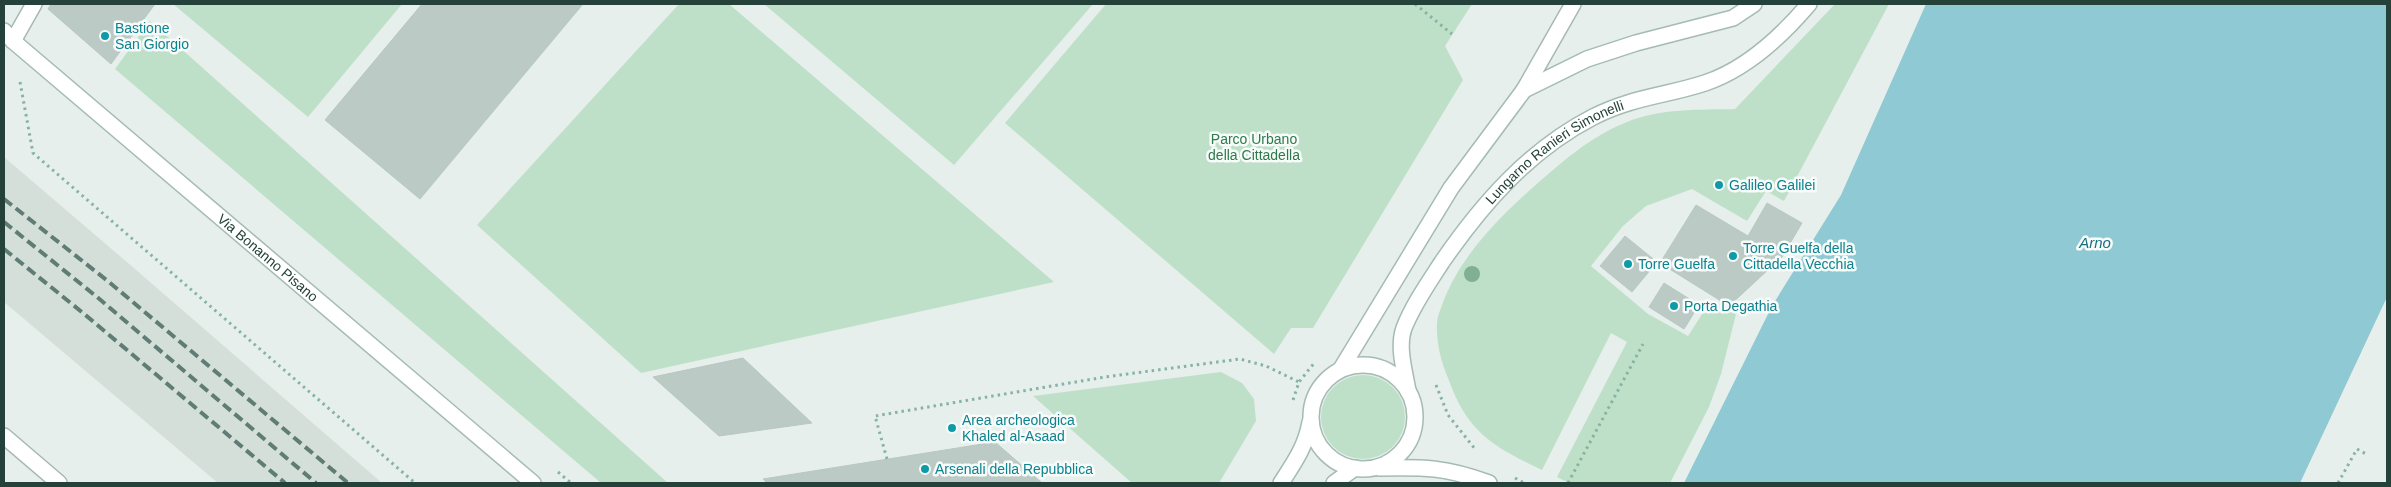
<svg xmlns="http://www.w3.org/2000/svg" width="2391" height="487" font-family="Helvetica,sans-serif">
	<rect width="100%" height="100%" fill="#e6efeb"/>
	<path fill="#d4dfda" d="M4,157L128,263L382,483H218L4,302Z"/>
	<g fill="#bfe0c8">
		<path d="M173,4H402L308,117Z"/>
		<path d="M679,4H729L1054,282L641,373L477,225Z"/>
		<path d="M764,4H1093L954,165Z"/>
		<path d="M1106,4H1472L1445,46L1463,80L1313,328H1291L1274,354L1005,123Z"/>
		<path d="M1835,4H1889L1784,201L1766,191L1747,221L1692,189L1646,206L1623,226L1591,266L1648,314L1688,336L1708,305L1736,314L1721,374L1709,407L1670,483H1569L1557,477L1627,342L1611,333L1542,470C1492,446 1467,432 1448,378C1441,361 1436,342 1437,323C1437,317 1440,311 1442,305C1459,258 1495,222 1531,189C1561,163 1589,137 1627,122C1661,108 1698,110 1735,109Z"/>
		<path d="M150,21L668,483H601L115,69Z"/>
		<path d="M1221,372L1242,383L1254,399L1256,421L1219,483H1132L1033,396Z"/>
		<circle cx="1363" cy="417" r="42"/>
	</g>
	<path fill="#8ec9d4" d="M1926,4H2387V297L2300,483H1684L1772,306L1841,195Z"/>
	<g fill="#bbcac4" stroke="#b8c9c2">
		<path d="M51,4H155L111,64L48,9Z"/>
		<path d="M422,4H583L420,199L325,120Z"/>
		<path d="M1767,203L1802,223L1782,257L1729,306L1660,263L1696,205L1748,236Z"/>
		<path d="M1625,236L1657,262L1632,292L1600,266Z"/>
		<path d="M1664,283L1699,305L1684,329L1649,307Z"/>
		<path d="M743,358L812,423L719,436L653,377Z"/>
		<path d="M995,442L1042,483H767L763,479Z"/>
	</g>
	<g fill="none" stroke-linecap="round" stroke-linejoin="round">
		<defs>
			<g id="lane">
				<path d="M13,41L34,4"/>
				<path d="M4,436L59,483"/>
			</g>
			<path id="street" d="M1524,90L1573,4"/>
			<g id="secondary">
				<path id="s1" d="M4,31L13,41L533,483"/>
				<circle cx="1363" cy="417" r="52"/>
				<path d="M1341,369L1451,188L1524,90L1587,59L1636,43L1733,18L1754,4"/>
				<path id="s2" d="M1408,391C1405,372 1397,347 1404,328C1413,305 1429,282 1442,262C1482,204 1529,150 1593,117C1632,97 1665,96 1705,83C1747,69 1781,37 1809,4"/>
				<path d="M1379,468C1424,467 1446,467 1489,483"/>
				<path d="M1281,483C1294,463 1306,446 1310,422"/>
				<path d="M1334,483L1355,468"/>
			</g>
		</defs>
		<use href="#lane" stroke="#a8b8b2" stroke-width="18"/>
		<use href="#street" stroke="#a8b8b2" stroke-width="18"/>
		<use href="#secondary" stroke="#a4bbb3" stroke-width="18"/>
		<g stroke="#86b3a5" stroke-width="3" stroke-dasharray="2.5 4" stroke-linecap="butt">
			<path d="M1415,4L1452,34"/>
			<path d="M20,82L33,153L415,483"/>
			<path d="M1436,385L1448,415L1475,449"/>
			<path d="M1293,400L1299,382L1315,362"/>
			<path d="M887,459L875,416L1105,377L1240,359L1266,366L1299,382"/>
			<path d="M558,472L571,483"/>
			<path d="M1515,478L1524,483"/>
			<path d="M1568,483L1643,344"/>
			<path d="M2338,483L2357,449L2366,454"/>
		</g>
		<use href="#lane" stroke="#fff" stroke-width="15"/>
		<use href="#street" stroke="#fff" stroke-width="15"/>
		<use href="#secondary" stroke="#fff" stroke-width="15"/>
		<g stroke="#5f7d75" stroke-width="4" stroke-dasharray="10 5" stroke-linecap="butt">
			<path d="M4,199L109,282L348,483"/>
			<path d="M4,222L97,297L316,483"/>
			<path d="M4,249L83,313L285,483"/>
		</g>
	</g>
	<circle fill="#80af93" cx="1472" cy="274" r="8"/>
	<g fill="#0f9aa8" stroke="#f7fbf9" stroke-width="2">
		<circle cx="105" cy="36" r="5"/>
		<circle cx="1719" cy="185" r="5"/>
		<circle cx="1733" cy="256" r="5"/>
		<circle cx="1628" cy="264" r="5"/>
		<circle cx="1674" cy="306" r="5"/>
		<circle cx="952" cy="428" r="5"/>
		<circle cx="925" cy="469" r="5"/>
	</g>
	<g text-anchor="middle" stroke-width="5" stroke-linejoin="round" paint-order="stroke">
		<g font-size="14" fill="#0d838f" stroke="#f7fbf9" text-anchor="start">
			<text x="115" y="33">Bastione<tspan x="115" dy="16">San Giorgio</tspan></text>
			<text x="1729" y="190">Galileo Galilei</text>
			<text x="1743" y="253">Torre Guelfa della<tspan x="1743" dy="16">Cittadella Vecchia</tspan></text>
			<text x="1638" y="269">Torre Guelfa</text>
			<text x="1684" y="311">Porta Degathia</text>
			<text x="962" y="425">Area archeologica<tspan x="962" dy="16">Khaled al-Asaad</tspan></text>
			<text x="935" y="474">Arsenali della Repubblica</text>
		</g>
		<g font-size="14" fill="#2d7a4b" stroke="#f7fbf9">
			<text x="1254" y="144">Parco Urbano<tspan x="1254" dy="16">della Cittadella</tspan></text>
		</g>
		<g font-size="14" fill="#24423a" stroke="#f7fbf9">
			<text dy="5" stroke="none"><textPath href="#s2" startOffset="300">Lungarno Ranieri Simonelli</textPath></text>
			<text dy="5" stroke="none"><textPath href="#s1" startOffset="348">Via Bonanno Pisano</textPath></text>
		</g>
		<g font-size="15" font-style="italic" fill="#1c6f80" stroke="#f7fbf9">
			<text x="2095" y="248">Arno</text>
		</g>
	</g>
	<rect width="2391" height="487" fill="none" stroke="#24423a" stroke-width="10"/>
</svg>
